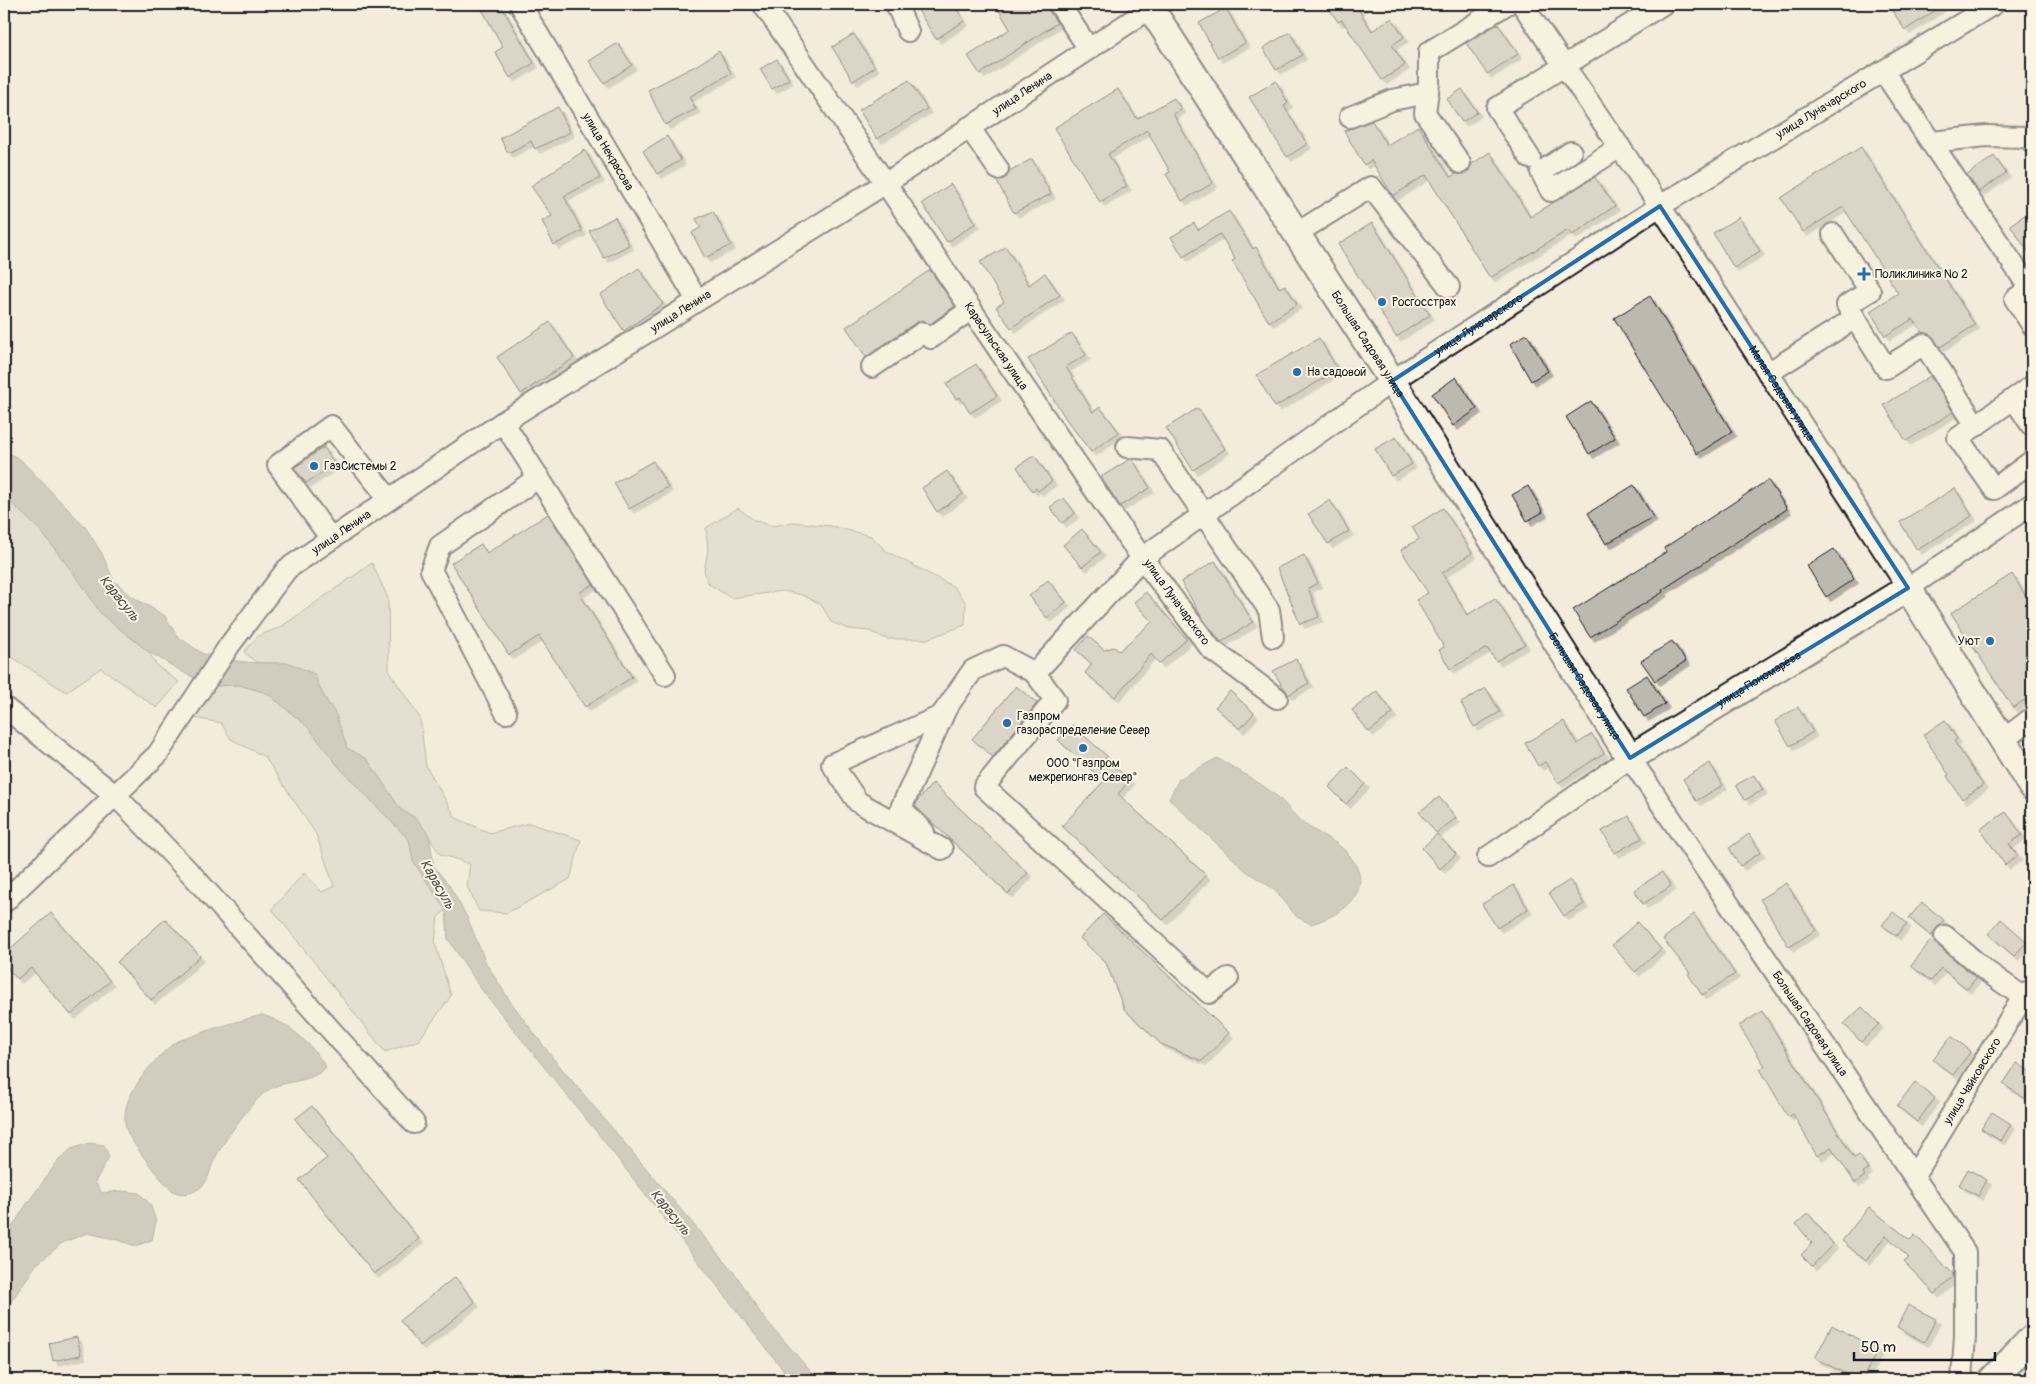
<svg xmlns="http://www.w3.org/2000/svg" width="2036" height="1384" font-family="Pangolin,sans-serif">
	<defs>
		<filter id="shadow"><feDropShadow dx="4.5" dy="4.5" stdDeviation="0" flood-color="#0004"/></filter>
	</defs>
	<rect width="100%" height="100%" fill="#f3ecdd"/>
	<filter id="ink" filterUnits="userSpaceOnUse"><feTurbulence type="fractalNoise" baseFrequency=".02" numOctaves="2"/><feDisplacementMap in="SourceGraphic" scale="10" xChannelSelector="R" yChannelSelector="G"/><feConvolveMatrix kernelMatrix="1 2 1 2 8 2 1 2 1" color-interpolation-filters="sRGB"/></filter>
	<g filter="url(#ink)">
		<g fill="#d3cec1" stroke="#78756e">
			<path d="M4,496L40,530L81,583L101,614L149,652L157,666L179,682L157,708L101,668L66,692L4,652Z"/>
			<path d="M738,508L754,520L773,526L792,522L831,526L871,536L886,551L954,587L966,603L965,625L927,639H887L869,631L849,629L831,622L821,604L802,595L783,591L731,598L709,584L704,571L708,550L706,528Z"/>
			<path d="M372,563L388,598L389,671L420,718L426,766L456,818L490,833L529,823L581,840L570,879L507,913L479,911L467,886L470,864L440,854L417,819L401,810L367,759L347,748L336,715L322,693L314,674L289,663H257L244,652L258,636L281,627Z"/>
			<path d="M239,685L267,693L308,727L338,766L409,840L413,861L446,910L438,917L435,943L451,996L419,1040L385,1052L272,909L304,873L322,892L334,886L316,834L265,757L231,739L221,723L194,718L214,686Z"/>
		</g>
		<g fill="#aaa59b" stroke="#716e68">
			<path d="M4,451L20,459L86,528L102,554L114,581L133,597L165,616L177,636L203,654L227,660L257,663H289L314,674L322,693L336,715L347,748L367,759L401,810L417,819L429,835L434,867L449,885L467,917L486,963L510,1001L552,1057L737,1276L761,1314L818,1380H791L599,1135L481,989L448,939L446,910L413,861L409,840L338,766L308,727L267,693L239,685L214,686L186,674L149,652L101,614L81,583L40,530L4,496Z"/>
			<path d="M1217,758C1237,770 1260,782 1278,797C1287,805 1293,815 1302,822C1317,834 1337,840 1349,855C1378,890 1343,915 1311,924L1297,917L1274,889L1246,871L1169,799L1179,779Z"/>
			<path d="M262,1015C288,1022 312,1044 326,1067C311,1085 282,1078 264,1093C248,1106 224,1141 214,1160C209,1171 209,1185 195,1191C189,1194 179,1195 173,1191C166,1187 129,1140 127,1131C125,1127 125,1121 125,1116C124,1094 157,1055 175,1043C180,1039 188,1038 193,1036C216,1027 239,1021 262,1015Z"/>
			<path d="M89,1143L104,1145L109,1157L95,1182L102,1193L122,1191L139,1193L150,1204L156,1221L152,1240L136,1246L114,1239L87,1233L62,1243L36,1265L4,1312V1240L26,1205L58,1161L71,1149Z"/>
		</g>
		<g fill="#beb9ae" stroke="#1c1c1c" filter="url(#shadow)">
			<path d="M479,4H500L534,63L510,78L495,52L503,47Z"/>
			<path d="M914,4H954L964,21L936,39Z"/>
			<path d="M995,4H1047L1049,11L1057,23L980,74L968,56L1010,29Z"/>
			<path d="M1326,4H1367L1358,9L1372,31L1392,18L1404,37L1392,45L1405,65L1382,80L1342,20L1338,22Z"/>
			<path d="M1888,4H1945L1905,30Z"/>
			<path d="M1226,8L1245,43L1218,58L1199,23Z"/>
			<path d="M1498,24L1518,54L1487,74L1466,43Z"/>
			<path d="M1290,32L1302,55L1276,70L1263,48Z"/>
			<path d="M854,34L875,67L853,81L832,47Z"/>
			<path d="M618,43L632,65L604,83L589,61Z"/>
			<path d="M719,51L731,73L689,97L696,109L665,125L648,90L697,65Z"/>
			<path d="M777,59L789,79L772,89L760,69Z"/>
			<path d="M909,80L927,109L877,139L859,110Z"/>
			<path d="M1276,81L1288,103L1284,106L1307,144L1287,157L1249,97Z"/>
			<path d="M1118,89L1137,119L1174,98L1181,109L1173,114L1213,183L1182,201L1166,174L1170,172L1147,130L1108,154L1127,186L1100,202L1054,128Z"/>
			<path d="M1462,89L1477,112L1462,122L1447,99Z"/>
			<path d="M558,107L570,132L535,149L531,141L508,153L500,138Z"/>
			<path d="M1372,121L1387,145L1418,126L1450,177L1456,174L1466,173L1472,164L1490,152L1530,217L1595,177L1615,206L1572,235L1568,230L1490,278L1426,175L1393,196L1371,160L1364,165L1344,131Z"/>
			<path d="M667,136L681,160L657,174L643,151Z"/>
			<path d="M1861,147L1975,325L1940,347L1930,334L1922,332L1913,319L1885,336L1870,311L1898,293L1843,207L1803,232L1781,198Z"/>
			<path d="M585,150L600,178L564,196L582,231L554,245L542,221L552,216L531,186Z"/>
			<path d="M1994,156L2006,173L1979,192L1967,175Z"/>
			<path d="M1032,159L1051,194L1014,213L996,180L1004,179L1009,171Z"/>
			<path d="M951,184L976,223L947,242L922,203Z"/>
			<path d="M2032,210V257L2010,225Z"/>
			<path d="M713,211L731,245L705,258L692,233L701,227L696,219Z"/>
			<path d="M1229,211L1253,249L1256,247L1279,288L1285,285L1297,304L1269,322L1232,261L1235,259L1220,234L1183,257L1171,237L1194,223L1198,230Z"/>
			<path d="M615,217L629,245L604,258L589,231Z"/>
			<path d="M1739,217L1760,251L1734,268L1713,233Z"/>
			<path d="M1372,223L1430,315L1396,337L1338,244Z"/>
			<path d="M1006,247L1029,285L1045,273L1060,295L1011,328L996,307L1004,302L980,262Z"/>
			<path d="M639,268L663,304L624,331L600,295Z"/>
			<path d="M930,270L955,306L930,324L922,320L915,323L866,357L846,327Z"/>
			<path d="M1650,296L1732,432L1697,454L1614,318Z"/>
			<path d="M550,322L574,358L521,394L497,357Z"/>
			<path d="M1072,333L1086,355L1066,367L1093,412L1100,407L1119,432L1091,452L1066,419L1028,359Z"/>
			<path d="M1527,334L1548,371L1531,381L1510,344Z"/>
			<path d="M1319,338L1338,370L1275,407L1256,375Z"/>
			<path d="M976,364L997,396L970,413L960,397L956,399L946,384Z"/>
			<path d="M1930,376L1953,412L1906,441L1884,405Z"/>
			<path d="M1456,377L1477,409L1453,426L1432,394Z"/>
			<path d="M1591,401L1615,438L1589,454L1566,417Z"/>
			<path d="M1198,408L1225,449L1193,470L1166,428Z"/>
			<path d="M1396,437L1412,464L1391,476L1375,449Z"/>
			<path d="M324,447L335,464L306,483L294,468Z"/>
			<path d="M1034,455L1052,481L1038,491L1036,488L1032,491L1017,467Z"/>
			<path d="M1130,459L1133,460L1150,488L1120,506L1101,477Z"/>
			<path d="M653,461L668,487L629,509L614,483Z"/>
			<path d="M947,471L963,494L937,512L922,488Z"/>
			<path d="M1768,480L1787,509L1662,590L1663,592L1590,637L1573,610L1666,552L1664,548Z"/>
			<path d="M1634,485L1653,517L1606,544L1588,513Z"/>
			<path d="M1528,486L1543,512L1527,521L1512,495Z"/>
			<path d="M1955,488L1972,516L1917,550L1900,522Z"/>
			<path d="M1064,498L1075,513L1062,523L1050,507Z"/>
			<path d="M1330,500L1349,531L1328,544L1308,514Z"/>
			<path d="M1443,508L1472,553L1442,573L1467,615L1495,598L1525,644L1496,661L1487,648L1450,669L1439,650L1444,647L1416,600L1428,593L1401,550L1419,539L1412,527Z"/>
			<path d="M548,514L593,584L579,593L632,677L585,707L539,636L509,655L451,563L481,544L487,553Z"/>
			<path d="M1082,529L1101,552L1082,567L1063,545Z"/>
			<path d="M1834,549L1854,579L1826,597L1807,566Z"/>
			<path d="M1304,555L1318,583L1308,588L1319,617L1300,624L1277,568Z"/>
			<path d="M1215,561L1253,622L1221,642L1203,619L1181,582Z"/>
			<path d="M2012,574L2032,606V695L2013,708L1951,613Z"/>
			<path d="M1048,580L1066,602L1047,618L1029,596Z"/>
			<path d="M1146,592L1187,639L1159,664L1151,654L1115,697L1085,673L1092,664L1076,650L1088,636L1104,650L1114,647L1119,651L1152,622L1134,602Z"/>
			<path d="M1672,641L1686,661L1655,681L1641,661Z"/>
			<path d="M1296,659L1309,683L1288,695L1273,671Z"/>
			<path d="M1647,675L1665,704L1644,717L1626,688Z"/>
			<path d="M1016,686L1037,703L993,757L972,739Z"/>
			<path d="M1486,688L1500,712L1474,727L1461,703Z"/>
			<path d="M1230,691L1254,713L1240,729L1215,707Z"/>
			<path d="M1377,691L1393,713L1369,732L1352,710Z"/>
			<path d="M1798,707L1813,732L1790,746L1775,721Z"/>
			<path d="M1945,720L1957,739L1954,741L1983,785L1962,799L1947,776L1949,775L1923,735Z"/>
			<path d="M1564,721L1577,744L1592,734L1604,753L1558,783L1545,762L1538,766L1525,743Z"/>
			<path d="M1072,725L1107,756L1105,759L1130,780L1118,794L1206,875L1163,920L1062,826L1104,781L1058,740Z"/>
			<path d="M1710,763L1723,785L1696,801L1683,779Z"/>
			<path d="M1348,767L1365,784L1346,804L1329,787Z"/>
			<path d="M1754,775L1763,790L1745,800L1736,785Z"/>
			<path d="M933,783L1028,873L1008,894L915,806L918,800Z"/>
			<path d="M1439,797L1456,818L1436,833L1419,812Z"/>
			<path d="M2006,812L2022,835L2009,844L2018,856L2005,865L1980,829Z"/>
			<path d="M1629,816L1642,838L1615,853L1602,831Z"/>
			<path d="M1437,834L1456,854L1440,869L1422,848Z"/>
			<path d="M1749,834L1761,852L1740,866L1729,848Z"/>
			<path d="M1662,872L1671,886L1643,904L1634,890Z"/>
			<path d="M1570,880L1584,904L1564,916L1549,893Z"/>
			<path d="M1786,883L1816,930L1789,947L1760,899Z"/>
			<path d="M1514,885L1528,909L1497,928L1482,904Z"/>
			<path d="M1922,902L1944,920L1931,936L1909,918Z"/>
			<path d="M1893,912L1907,923L1896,936L1882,925Z"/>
			<path d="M51,913L110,981L71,1015L31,968L17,979L4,964V954Z"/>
			<path d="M1103,914L1229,1033L1202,1061L1161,1044L1124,1009L1106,963L1080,938Z"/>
			<path d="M1694,914L1735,974L1702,995L1688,974L1690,973L1663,939Z"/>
			<path d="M165,919L200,956L151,1000L117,962Z"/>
			<path d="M2001,919L2027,942L2014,956L1988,934Z"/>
			<path d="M1637,922L1661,949L1635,972L1612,945Z"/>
			<path d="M1931,940L1976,978L1967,989L1941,968L1931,981L1911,966Z"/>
			<path d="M1862,1007L1879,1024L1861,1042L1844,1024Z"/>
			<path d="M1762,1011L1854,1158L1859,1155L1868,1170L1863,1173L1865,1176L1855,1183L1831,1147L1817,1156L1793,1114L1788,1117L1760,1069L1765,1066L1739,1026Z"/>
			<path d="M1951,1036L1971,1051L1953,1075L1933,1060Z"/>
			<path d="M2017,1063L2032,1073V1086L2024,1098L2003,1084Z"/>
			<path d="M1915,1082L1935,1098L1917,1122L1897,1106Z"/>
			<path d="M312,1106L419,1239L374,1274L299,1180L327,1158L295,1119Z"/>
			<path d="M1992,1112L2011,1124L2001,1141L1981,1129Z"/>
			<path d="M1968,1169L1987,1180L1978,1196L1959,1185Z"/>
			<path d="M1869,1207L1910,1240L1915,1235L1953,1274V1277L1935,1294L1904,1262L1909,1258L1886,1235L1866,1261L1842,1241Z"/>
			<path d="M1808,1213L1833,1244L1812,1266L1801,1255L1812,1243L1796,1224Z"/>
			<path d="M455,1277L475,1302L420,1346L400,1320Z"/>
			<path d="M1908,1305L1936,1319L1924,1342L1897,1327Z"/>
			<path d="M1832,1325L1878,1350L1862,1380H1858L1815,1358Z"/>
			<path d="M77,1337L81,1355L53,1361L49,1343Z"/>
		</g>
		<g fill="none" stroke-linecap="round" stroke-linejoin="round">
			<defs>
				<g id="minor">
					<path id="s1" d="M520,4L697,300"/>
					<path id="s2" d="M763,4C890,188 1014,375 1142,558L1035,673"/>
					<path d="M896,4L908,31"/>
					<path d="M1059,4L1089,49"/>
					<path id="s3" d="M1522,4L1660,206L1908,588L2032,504"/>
					<path d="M1883,71L2030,289L2015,299L2032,325"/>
					<path d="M1350,117L1392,100L1428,93"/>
					<path d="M969,127L998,169"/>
					<path d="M1932,142L1986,136L2028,137L2032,142"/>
					<path d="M1571,152L1541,172L1551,191L1620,147"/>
					<path d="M1530,158L1497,108L1663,4"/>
					<path d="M1460,163L1425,113L1429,83V52L1507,4"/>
					<path d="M1297,233L1371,187L1449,287"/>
					<path d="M1833,234L1870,291L1847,305L1855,318"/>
					<path d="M872,367L922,333L931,338L970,310"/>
					<path d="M1768,373L1855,318L1886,368L1924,344L1976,426"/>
					<path d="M2032,386L1958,438L1994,489L2032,461"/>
					<path d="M2014,399L2032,426"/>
					<path d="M503,422L665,675"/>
					<path d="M1127,447L1160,450L1269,610L1273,637"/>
					<path d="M331,539L278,465L331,426L389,499"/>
					<path id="s4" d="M1277,698L1211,649L1142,558L1392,381L1660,206L1994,4"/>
					<path d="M4,707L115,795L195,878L414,1123"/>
					<path d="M506,713L431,570L440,546L539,477"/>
					<path d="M2003,740L2032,718"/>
					<path d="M924,832L901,808L945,711"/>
					<path d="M942,849L858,802L832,764L941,716L973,670L1003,656L1035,673L1055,700L984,787L1209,993L1228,978"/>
					<path id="s5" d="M1488,857L1630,758L1965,1252V1336L1962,1380"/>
					<path id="s6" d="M4,902L158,754L229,646L287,569L503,422L886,183L1157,4"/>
					<path d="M1945,936L1985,970L2023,997"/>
					<path id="s7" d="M1915,1175L2023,997L2032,990"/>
				</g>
				<g id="major">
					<path id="s8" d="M1148,4L1392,381L1630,758L1908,588L2032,787"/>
					<path d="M1992,1380L2032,1338"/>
				</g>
			</defs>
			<use href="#minor" stroke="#1c1c1c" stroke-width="24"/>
			<use href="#major" stroke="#1c1c1c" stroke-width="30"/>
			<use href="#minor" stroke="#fcf5e5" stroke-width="20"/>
			<use href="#major" stroke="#fcf5e5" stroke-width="26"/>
		</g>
	</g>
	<path d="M0 0H2036V1384H0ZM1660,206L1908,588L1630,758L1392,381Z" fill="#f3ecdd" fill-opacity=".55" fill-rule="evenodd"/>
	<path fill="none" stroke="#1f6fb2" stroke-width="4" stroke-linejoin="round" d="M1660,206L1908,588L1630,758L1392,381Z"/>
	<g fill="#1f6fb2" stroke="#fcf5e5" stroke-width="2">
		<path d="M1861.5 266.5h5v5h5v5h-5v5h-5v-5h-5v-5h5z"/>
		<circle cx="1382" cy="302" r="5"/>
		<circle cx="1297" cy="372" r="5"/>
		<circle cx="314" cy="466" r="5"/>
		<circle cx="1990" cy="641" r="5"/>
		<circle cx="1007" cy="723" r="5"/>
		<circle cx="1083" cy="748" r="5"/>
	</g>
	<g text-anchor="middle" stroke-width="4" stroke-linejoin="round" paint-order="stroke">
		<g font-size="12" fill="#1c1c1c" stroke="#fcf5e5">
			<text dy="4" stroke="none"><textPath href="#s6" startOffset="1315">улица Ленина</textPath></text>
			<text dy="4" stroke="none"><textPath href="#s4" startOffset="1011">улица Луначарского</textPath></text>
			<text dy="4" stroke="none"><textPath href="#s1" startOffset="172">улица Некрасова</textPath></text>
			<text dy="4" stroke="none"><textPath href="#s6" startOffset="910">улица Ленина</textPath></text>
			<text dy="4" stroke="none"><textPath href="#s4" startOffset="606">улица Луначарского</textPath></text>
			<text dy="4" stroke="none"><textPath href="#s8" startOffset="405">Большая Садовая улица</textPath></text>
			<text dy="4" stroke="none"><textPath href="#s2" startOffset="414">Карасульская улица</textPath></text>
			<text dy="4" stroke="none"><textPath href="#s3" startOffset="468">Малая Садовая улица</textPath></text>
			<text dy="4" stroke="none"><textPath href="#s6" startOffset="505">улица Ленина</textPath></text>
			<text transform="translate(1177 602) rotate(54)" y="4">улица Луначарского</text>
			<text dy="4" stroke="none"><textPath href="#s8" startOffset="1046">улица Пономарёва</textPath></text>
			<text dy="4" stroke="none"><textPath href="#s8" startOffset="810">Большая Садовая улица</textPath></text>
			<text dy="4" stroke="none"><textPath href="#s5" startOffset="494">Большая Садовая улица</textPath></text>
			<text dy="4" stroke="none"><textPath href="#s7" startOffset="110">улица Чайковского</textPath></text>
		</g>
		<g font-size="12" fill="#1c1c1c" stroke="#fcf5e5" text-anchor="start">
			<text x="1875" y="278">Поликлиника № 2</text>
			<text x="1392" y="306">Росгосстрах</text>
			<text x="1307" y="376">На садовой</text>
			<text x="324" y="470">ГазСистемы 2</text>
			<text x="1980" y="645" text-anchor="end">Уют</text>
			<text x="1017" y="720">Газпром<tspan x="1017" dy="14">газораспределение Север</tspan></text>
			<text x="1083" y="767" text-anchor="middle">ООО "Газпром<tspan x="1083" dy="14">межрегионгаз Север"</tspan></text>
		</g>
		<g font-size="14" font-style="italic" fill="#55534f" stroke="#fcf5e5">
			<text transform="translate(120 598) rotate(51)" y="5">Карасуль</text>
			<text transform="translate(438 884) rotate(60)" y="5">Карасуль</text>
			<text transform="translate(671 1212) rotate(51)" y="5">Карасуль</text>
		</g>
	</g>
	<rect width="2036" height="1384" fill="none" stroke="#fcf5e5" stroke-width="20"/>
	<rect x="10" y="10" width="2016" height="1364" fill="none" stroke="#1c1c1c" stroke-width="2" filter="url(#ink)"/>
	<path d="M1854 1352v8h141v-8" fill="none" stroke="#1c1c1c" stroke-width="2.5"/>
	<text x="1861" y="1352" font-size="15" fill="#1c1c1c" stroke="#fcf5e5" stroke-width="4" paint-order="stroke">50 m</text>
</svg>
